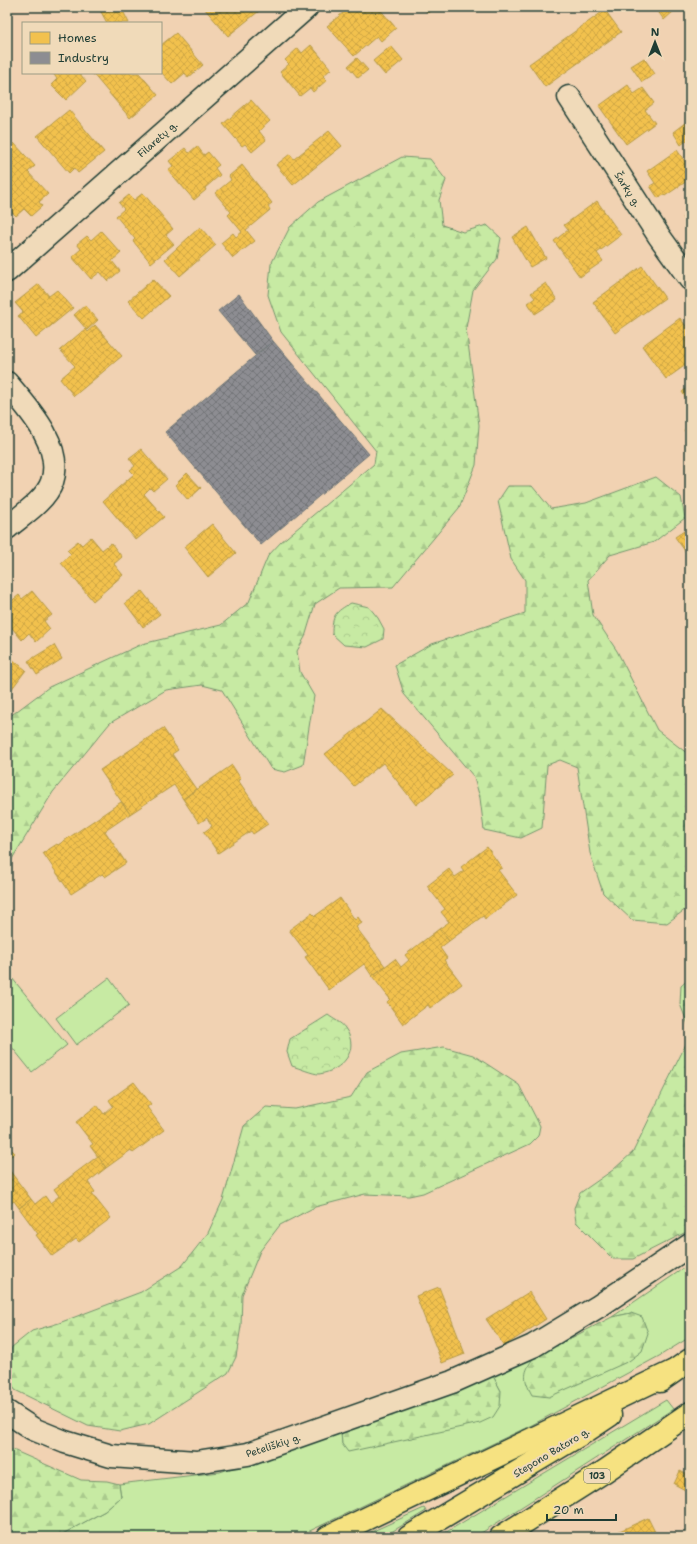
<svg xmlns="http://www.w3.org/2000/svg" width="697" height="1544" font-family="'Shantell Sans',sans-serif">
	<defs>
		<pattern id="forest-firs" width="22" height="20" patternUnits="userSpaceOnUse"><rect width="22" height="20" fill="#c7eaa3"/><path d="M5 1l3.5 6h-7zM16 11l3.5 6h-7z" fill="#aaca8d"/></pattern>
		<pattern id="park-crowns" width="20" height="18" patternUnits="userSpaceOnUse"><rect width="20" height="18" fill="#c7eaa3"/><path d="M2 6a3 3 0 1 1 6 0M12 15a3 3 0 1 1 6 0" fill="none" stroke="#aaca8d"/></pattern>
		<pattern id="homes-cross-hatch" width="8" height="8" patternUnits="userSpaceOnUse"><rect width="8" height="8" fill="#f2c14e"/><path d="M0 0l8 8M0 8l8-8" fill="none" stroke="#cfa745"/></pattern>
		<pattern id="industry-cross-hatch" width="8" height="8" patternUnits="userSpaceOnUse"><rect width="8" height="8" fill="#8d8d92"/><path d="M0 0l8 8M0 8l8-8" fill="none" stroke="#737478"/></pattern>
	</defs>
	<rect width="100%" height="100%" fill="#f1d2b2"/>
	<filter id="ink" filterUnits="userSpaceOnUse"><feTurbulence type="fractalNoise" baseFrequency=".025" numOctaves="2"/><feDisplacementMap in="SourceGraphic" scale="8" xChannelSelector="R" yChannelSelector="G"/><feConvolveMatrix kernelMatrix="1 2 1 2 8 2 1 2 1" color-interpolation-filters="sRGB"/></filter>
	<g filter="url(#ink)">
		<g fill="#c7eaa3" stroke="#73946c">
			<path d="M7,972L67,1045L32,1072L7,1041Z"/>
			<path d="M109,978L129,1005L76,1045L56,1018Z"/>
			<path d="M690,1264V1337L661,1355L532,1425L297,1537H57L105,1511L121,1497L119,1484L220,1472L341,1432L342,1444L501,1391L493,1376L631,1313L612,1317Z"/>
			<path d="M666,1400L673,1409L475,1537H438Z"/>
			<path d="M424,1508L426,1511L383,1537H360Z"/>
		</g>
		<g fill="url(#forest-firs)" stroke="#73946c">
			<path d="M402,157L430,159L446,180L439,200L442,225L463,232L487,225L501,238L497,259L473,290L466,328L479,425L476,465L459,508L393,587L339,588L315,604L305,637L297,651L300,672L314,696L303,765L285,772L271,769L222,690L202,685L166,690L110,723L53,792L7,867V720L9,717L49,687L142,644L221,625L249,602L268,556L281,542L374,464L376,451L281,332L268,295L271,264L290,227L318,202Z"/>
			<path d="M656,477L681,497L685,518L654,542L610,555L588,580L593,615L617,651L657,730L688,754L690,761V875L686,909L667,923L632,920L603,893L590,853L577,767L560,760L547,765L542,828L521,838L484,830L480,798L474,777L404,694L395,665L432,644L525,613V580L511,559L498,501L508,486H532L551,509L586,503Z"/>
			<path d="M690,978V1230L633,1259H613L576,1222L574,1208L580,1193L613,1170L633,1152L687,1042L689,1027L680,1004L681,986Z"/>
			<path d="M444,1047L473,1055L519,1085L540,1126L538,1136L530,1144L423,1193L409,1196L365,1194L315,1207L280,1225L260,1251L242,1295L241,1326L236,1357L228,1373L149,1424L120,1431L88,1426L15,1390L7,1372V1367L12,1347L32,1331L59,1323L141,1292L182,1266L208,1233L223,1200L244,1126L266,1107L295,1109L351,1097L367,1072L401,1054Z"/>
			<path d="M631,1313L642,1317L648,1333L642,1351L629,1361L549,1397L532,1395C523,1378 523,1373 534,1357L612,1317Z"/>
			<path d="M493,1376L501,1391L500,1406L493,1417L480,1423L348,1452L342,1444L341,1432Z"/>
			<path d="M13,1450L81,1480L107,1481L119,1484L121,1497L105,1511L57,1537H7V1451Z"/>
		</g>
		<g fill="url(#park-crowns)" stroke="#73946c">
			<path d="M351,603L369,607L378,618L384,629L383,639L367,647L344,645L332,634C332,615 335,612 351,603Z"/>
			<path d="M328,1015C333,1019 342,1023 345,1028C361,1050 342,1071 319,1074C313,1074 299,1068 292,1066L287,1052L290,1039Z"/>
		</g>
		<g fill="url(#homes-cross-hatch)" stroke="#b39946">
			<path d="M105,7H121L129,23H107L100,10Z"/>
			<path d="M205,7H264L228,36L204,8Z"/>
			<path d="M350,7H378L396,28L381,41L377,36L354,56L327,26Z"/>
			<path d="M423,7H434L428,13Z"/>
			<path d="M655,7H673L675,10L664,20Z"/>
			<path d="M605,10L621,32L545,87L529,64Z"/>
			<path d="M176,33L203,65L188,78L185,73L172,84L161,72V45Z"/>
			<path d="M311,45L331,69L323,76L327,80L313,92L310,88L300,96L280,72L289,64L285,60L298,48L302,53Z"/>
			<path d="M391,46L403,60L385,75L373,61Z"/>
			<path d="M357,58L368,70L358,78L348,66Z"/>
			<path d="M644,58L655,74L642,82L631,66Z"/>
			<path d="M53,73H79L86,81L66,100L51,85L57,79Z"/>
			<path d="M92,73H139L158,95L130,118Z"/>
			<path d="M628,85L634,94L643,88L654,103L645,110L655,123L626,144L599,106Z"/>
			<path d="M251,100L270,121L259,131L266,140L252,152L245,144L242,146L223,124Z"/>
			<path d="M69,110L104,152L78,173L74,168L69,173L37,136Z"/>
			<path d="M690,119V138L681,145L673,132Z"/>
			<path d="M329,131L342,146L293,185L276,165L290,154L294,159Z"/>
			<path d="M14,143L35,166L28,172L48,194L39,202L42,206L31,216L24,209L16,216L7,207V150Z"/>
			<path d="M197,146L204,155L208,152L219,165L215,168L220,175L205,188L206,190L194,200L168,170L173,166L169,161L185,148L189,153Z"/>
			<path d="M677,150L690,169V179L665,196L664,195L658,198L650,186L655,183L647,171Z"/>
			<path d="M242,165L272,203L268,206L270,210L246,230L255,241L233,258L221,243L233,233L236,237L242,232L228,215L231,212L215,193L231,180L229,176Z"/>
			<path d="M143,193L173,229L166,235L174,244L151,263L133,241L135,239L116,216L124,209L119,203L129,195L134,200Z"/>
			<path d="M597,201L621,235L597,253L603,261L580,277L554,241L568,230L564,225Z"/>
			<path d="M690,212V227L683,217Z"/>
			<path d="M200,227L216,245L180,276L165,259Z"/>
			<path d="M528,227L546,258L530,267L512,237Z"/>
			<path d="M101,231L121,253L112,261L120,271L108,281L100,272L91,279L72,257L81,249L77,244L87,236L91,240Z"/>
			<path d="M642,266L665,298L615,333L593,302Z"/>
			<path d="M153,279L169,296L144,318L128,301Z"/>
			<path d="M546,283L557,300L535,314L528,303L535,298L531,293Z"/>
			<path d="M39,284L49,296L57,290L73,308L36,338L18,316L23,312L15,303Z"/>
			<path d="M85,305L98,320L87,330L74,315Z"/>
			<path d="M680,318L689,330L690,329V362L666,379L642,346Z"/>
			<path d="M95,325L122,356L74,396L60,379L75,366L60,350L85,329L87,332Z"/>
			<path d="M690,386V404L682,392Z"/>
			<path d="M690,425V438L684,430Z"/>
			<path d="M141,449L167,479L153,491L150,488L144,494L164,517L136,540L103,501L134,474L130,470L135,466L129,458Z"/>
			<path d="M187,473L201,488L188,500L175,485Z"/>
			<path d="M212,524L236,553L208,577L184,547Z"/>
			<path d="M690,527V547L685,551L675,537Z"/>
			<path d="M91,537L102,550L111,543L122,557L114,564L123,575L93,601L61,563L71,554L67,550L78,541L82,545Z"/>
			<path d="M32,591L52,615L44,621L50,629L36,642L29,633L22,640L7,622V612L12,607L9,603L19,595L22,599Z"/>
			<path d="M142,591L160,614L143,627L125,603Z"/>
			<path d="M54,645L62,659L37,675L28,661Z"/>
			<path d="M7,655L26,670L11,690L7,687Z"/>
			<path d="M382,709L453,775L416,805L383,763L354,786L325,754Z"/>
			<path d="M163,728L178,750L172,754L196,789L183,799L174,785L130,814L100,770Z"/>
			<path d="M232,765L241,779L238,780L268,824L253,834L251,831L218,853L204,832L212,826L207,818L199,823L183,799Z"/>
			<path d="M121,802L130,814L105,831L126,863L105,877L102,874L71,894L43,853L57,844L58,845Z"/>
			<path d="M487,847L502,868L498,870L517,895L485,919L483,916L449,941L439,929L449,922L441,912L445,909L427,886L449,869L455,877L464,871L461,867Z"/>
			<path d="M340,898L355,920L358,917L362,923L356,927L385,966L372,976L364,964L329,990L305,957L308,955L289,930L312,913L315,916Z"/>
			<path d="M439,929L449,941L440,948L447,958L444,960L462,984L430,1008L428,1005L403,1024L387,1002L390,999L372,976L395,959L401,967L409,960L405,955Z"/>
			<path d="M134,1082L151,1104L147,1107L164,1130L133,1153L131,1150L106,1168L90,1146L93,1144L76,1122L97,1105L104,1114L113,1106L109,1100Z"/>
			<path d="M11,1149L15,1153L7,1159V1152Z"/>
			<path d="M98,1156L106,1168L88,1182L95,1192L92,1194L111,1218L79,1242L76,1239L52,1256L36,1235L38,1234L19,1208L31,1199L35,1204L45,1196L50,1203L59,1196L54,1189Z"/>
			<path d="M7,1167L31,1199L19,1208L14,1201L7,1206Z"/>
			<path d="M439,1287L465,1354L442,1363L416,1296Z"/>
			<path d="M529,1292L546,1319L504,1346L486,1319Z"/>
			<path d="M680,1471L690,1476V1485L687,1491L674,1484Z"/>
			<path d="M648,1518L655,1532L649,1535L650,1537H614L613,1534Z"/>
		</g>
		<g fill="url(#industry-cross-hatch)" stroke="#6c7576">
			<path d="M239,294L273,341L255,355L218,311Z"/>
			<path d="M273,341L369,454L261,545L165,432Z"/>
		</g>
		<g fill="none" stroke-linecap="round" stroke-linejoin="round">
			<defs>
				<g id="minor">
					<path d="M569,97L659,236L690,279"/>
					<path d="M7,271L307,7"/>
					<path d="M7,383C28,408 64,446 52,482C46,500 21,516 7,528"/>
					<path d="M7,1412L33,1429L65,1442L111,1456L196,1462L248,1454L452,1382L533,1346L599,1306L690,1245"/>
				</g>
				<g id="major">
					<path d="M660,1381L690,1360"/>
					<path d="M328,1537L672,1372"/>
					<path d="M409,1537L586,1431L610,1415"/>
					<path d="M501,1537L605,1471L690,1413"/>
				</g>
			</defs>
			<use href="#minor" stroke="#1f3d34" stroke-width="25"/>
			<use href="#major" stroke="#1f3d34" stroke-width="25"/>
			<use href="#minor" stroke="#f0dab9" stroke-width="22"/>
			<use href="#major" stroke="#f6e281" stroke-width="22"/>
		</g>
	</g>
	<g text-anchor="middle" stroke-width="4" stroke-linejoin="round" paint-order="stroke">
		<rect fill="#f0dab9" stroke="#5e6c5c" stroke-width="1" x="584" y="1469" width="26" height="14" rx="3"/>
		<g font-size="9" font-weight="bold" fill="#1f3d34">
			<text x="597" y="1479">103</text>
		</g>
		<g font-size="10" fill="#1f3d34" stroke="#f0dab9">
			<text transform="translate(157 139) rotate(-41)" y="4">Filaretų g.</text>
			<text transform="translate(628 189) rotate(57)" y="4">Šarkų g.</text>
			<text transform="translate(273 1445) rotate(-18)" y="4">Peteliškių g.</text>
			<text transform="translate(551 1452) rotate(-31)" y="4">Stepono Batoro g.</text>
		</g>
	</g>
	<rect width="697" height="1544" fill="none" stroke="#f0dab9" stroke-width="24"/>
	<rect x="12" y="12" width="673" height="1520" fill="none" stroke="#1f3d34" stroke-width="1.5" filter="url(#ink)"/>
	<rect x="22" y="22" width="140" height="52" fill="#f0dab9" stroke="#9c9b84"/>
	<rect x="30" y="32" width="20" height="12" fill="#f2c14e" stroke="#9c9b84"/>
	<text x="58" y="42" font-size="12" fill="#1f3d34">Homes</text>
	<rect x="30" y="52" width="20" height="12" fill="#8d8d92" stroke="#9c9b84"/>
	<text x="58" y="62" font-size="12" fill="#1f3d34">Industry</text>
	<g transform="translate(655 42)" stroke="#f0dab9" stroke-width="3" paint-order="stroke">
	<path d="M0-3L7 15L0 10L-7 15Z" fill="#1f3d34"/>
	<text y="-6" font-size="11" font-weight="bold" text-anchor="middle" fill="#1f3d34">N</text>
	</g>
	<path d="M547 1514v6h69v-6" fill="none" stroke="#1f3d34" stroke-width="2"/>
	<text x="553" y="1514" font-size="12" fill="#1f3d34" stroke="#f0dab9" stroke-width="3" paint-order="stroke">20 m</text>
</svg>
